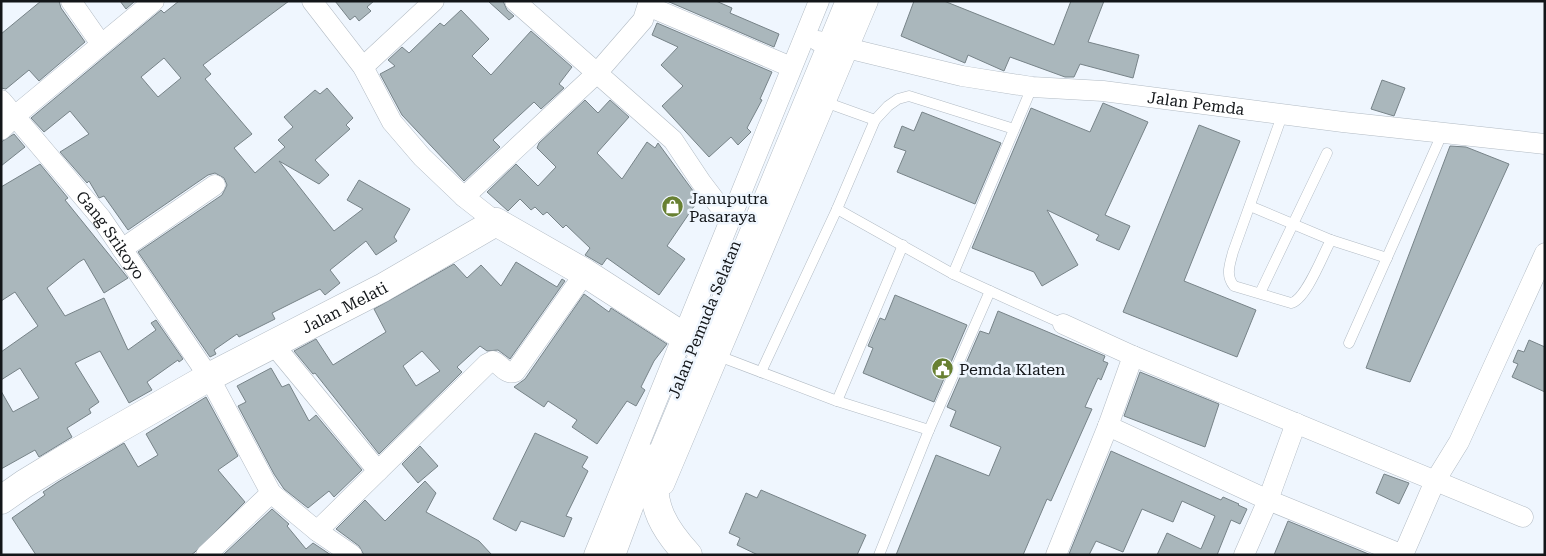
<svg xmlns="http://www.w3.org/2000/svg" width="1546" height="556" font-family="'Roboto Serif',serif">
	<rect width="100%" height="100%" fill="#eff6fe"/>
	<g fill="#aab7bc" stroke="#778388" fill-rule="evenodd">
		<path d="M41,1H59L61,8L85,42L39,81L29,70L6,89L1,88V34Z"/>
		<path d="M120,1H135L126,9Z"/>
		<path d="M179,1H289L203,65L211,74L205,79L252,134L234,148L255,173L285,147L278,140L293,127L284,117L315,90L320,94L327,88L353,118L346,125L350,129L315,160L329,175L319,184L279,161L334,231L363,209L347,200L359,180L410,209L394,237L397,241L376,255L366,241L330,270L340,283L325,295L320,289L272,313L275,319L239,337L237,334L214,350L216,354L210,357L138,252L222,195L227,185L224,178L215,173L208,175L128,230L104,196L99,198L89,181L87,183L60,152L89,134L70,111L44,132L31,118L161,10L164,13ZM164,58L181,78L158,97L141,77Z"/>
		<path d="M335,1H374L367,7L371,11L359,21L355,16L350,20Z"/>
		<path d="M488,1H503L507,10L514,16L509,20Z"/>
		<path d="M667,1H716L732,8L730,13L779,34L774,47Z"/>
		<path d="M914,1H944L1054,45L1071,1H1104L1088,42L1139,55L1133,78L1080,64L1074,77H1065L1010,57L1004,71L968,55L965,63L901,36Z"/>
		<path d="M461,10L489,39L472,56L491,75L531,31L572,67L559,84L564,88L541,109L534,102L493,140L500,147L464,181L402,115L380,74L395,66L388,60L402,47L409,53L440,23L444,26Z"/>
		<path d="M657,23L772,72L760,99L762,100L747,128L751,132L738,145L731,137L709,157L662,106L683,86L661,65L678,47L652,35Z"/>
		<path d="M1382,80L1405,88L1394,116L1371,109Z"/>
		<path d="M585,100L598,113L610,100L629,117L597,153L622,179L647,142L655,148L658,143L699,199L667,246L685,259L659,295L607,258L602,265L585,255L590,248L566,225L563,228L547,212L543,215L535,207L531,210L520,199L508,211L487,192L516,164L538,186L556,167L537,148L539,143Z"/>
		<path d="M1103,103L1148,122L1105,215L1130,226L1119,250L1096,240L1099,235L1047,210L1078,265L1042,286L1034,272L972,248L1031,108L1090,132Z"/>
		<path d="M922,112L1001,143L975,204L897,172L906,151L894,147L902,126L914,131Z"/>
		<path d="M1199,125L1240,141L1184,281L1256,310L1237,357L1123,312Z"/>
		<path d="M14,134L25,147L1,166V142Z"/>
		<path d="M1450,146L1466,147L1509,164L1410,382L1366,368Z"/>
		<path d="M40,164L68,198L65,200L128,278L104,293L84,259L79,262L47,288L65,316L104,298L128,350L156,330L151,323L156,320L183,359L179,362L178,360L147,382L152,390L129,403L100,351L75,363L99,402L89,409L91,413L67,428L72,437L39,457L35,450L1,469V391L13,412L39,398L20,368L1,380V352L38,326L15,292L1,301V187Z"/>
		<path d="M516,262L557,287L562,279L565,281L510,359L498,350L487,351L480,346L457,367L462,372L379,454L315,373L313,374L294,351L316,339L333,365L386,332L374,309L454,264L467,278L481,265L501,286ZM422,351L440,371L416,386L403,366Z"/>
		<path d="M584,294L609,312L611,308L667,344L654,361L641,387L645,390L636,406L627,401L597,444L572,427L577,420L548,401L544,407L514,387L525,379Z"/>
		<path d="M895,295L967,325L934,402L863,373L873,348L868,346L880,318L885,320Z"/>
		<path d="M998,311L1105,356L1103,361L1108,363L1101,380L1098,378L1085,407L1092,409L1051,501L1047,499L1023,555H896L936,455L989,476L1001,447L950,426L956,411L947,407L980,331L989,334Z"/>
		<path d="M1529,340L1545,347V392L1512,377L1518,364L1513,362L1518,350L1524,352Z"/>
		<path d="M271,368L282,387L289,384L309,421L316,415L362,470L334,497L329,491L308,508L284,489L274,474L238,406L246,402L237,386Z"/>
		<path d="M1140,372L1219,404L1205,447L1124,416Z"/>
		<path d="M206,397L238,456L218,470L245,502L195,552L191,555H36L12,518L45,495L43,492L58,482L124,443L138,467L158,455L146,434Z"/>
		<path d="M535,433L588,457L582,467L588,471L566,516L572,518L564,537L521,521L516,531L493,519Z"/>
		<path d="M420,446L438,466L418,483L402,464Z"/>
		<path d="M1111,451L1221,500L1223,497L1239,504L1238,505L1247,509L1240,524L1231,520L1217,555H1157L1167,533L1201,549L1215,516L1182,501L1173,522L1142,509L1123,552L1096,541L1089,555L1069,554Z"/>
		<path d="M1384,474L1409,483L1399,504L1376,493Z"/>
		<path d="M425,481L436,493L426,512L479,541L492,555H364L359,546L336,529L365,500L385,521Z"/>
		<path d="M761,490L866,535L857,555H758L737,545L740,538L729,533L746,493L757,498Z"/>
		<path d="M272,509L289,524L287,526L306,549L313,543L331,555H223Z"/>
		<path d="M1288,521L1371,555H1274Z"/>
	</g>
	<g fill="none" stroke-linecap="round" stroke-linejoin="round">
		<defs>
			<g id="lane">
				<path d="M825,102L875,120"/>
				<path d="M1283,113L1233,252C1230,264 1225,275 1234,286L1291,303C1306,300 1323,254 1331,240L1387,258"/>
				<path d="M1250,206L1331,240"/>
				<path d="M953,274L1032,87"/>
				<path d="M990,291L1063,324"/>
				<path d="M1260,293L1327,153"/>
				<path d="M1349,343L1442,134"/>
				<path d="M716,355L837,401L929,430L990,291L953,274L837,209"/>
				<path d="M761,372L837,209L875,120L888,106L898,99L909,96L1014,129"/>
				<path d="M837,401L903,245"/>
				<path d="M879,555L929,430"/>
			</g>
			<g id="street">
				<path d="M71,1L101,44"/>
				<path d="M312,1L363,67L392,122L422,157L464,197L496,222"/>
				<path d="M515,1L673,140L701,182L730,220"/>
				<path d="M648,6L791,67"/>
				<path id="s1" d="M818,41L962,76L1032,87L1103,91L1343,122L1545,144"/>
				<path d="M363,67L434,1"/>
				<path id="s2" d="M1,100L101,218L209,377L271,493L317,531"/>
				<path d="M1,130L16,115L154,1"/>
				<path d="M464,197L597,73L643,20L649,1"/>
				<path d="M122,249L215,185"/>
				<path d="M1063,324L1133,356L1523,517"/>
				<path d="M273,344L378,471"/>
				<path d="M1108,426L1268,500L1403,555L1435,481L1459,442L1545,253"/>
				<path d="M664,485L868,1"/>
				<path d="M206,555L271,493"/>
				<path d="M352,555L317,531L487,364L493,361C501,364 505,375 515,372L585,273"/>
				<path d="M594,555L819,1"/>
				<path d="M1056,555L1108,426L1133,356"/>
				<path d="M1244,555L1268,500L1296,423"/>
			</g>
			<g id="secondary">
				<path id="s3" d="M1,500L24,484L65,459L209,377L382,288L496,222L585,273L706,351"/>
				<path d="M611,555L647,458"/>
				<path d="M688,555C665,530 650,506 655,471L850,1"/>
			</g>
		</defs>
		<use href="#lane" stroke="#b2bbc4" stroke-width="11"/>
		<use href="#street" stroke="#b2bbc4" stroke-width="21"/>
		<use href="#secondary" stroke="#b2bbc4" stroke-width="29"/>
		<use href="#lane" stroke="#fff" stroke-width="10"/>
		<use href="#street" stroke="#fff" stroke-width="20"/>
		<use href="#secondary" stroke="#fff" stroke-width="28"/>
	</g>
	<defs>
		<symbol id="shop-disc" viewBox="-11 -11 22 22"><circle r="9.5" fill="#688032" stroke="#eff6fe"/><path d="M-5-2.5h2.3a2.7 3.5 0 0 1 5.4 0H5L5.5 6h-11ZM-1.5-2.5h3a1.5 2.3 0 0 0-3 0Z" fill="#fff"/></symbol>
		<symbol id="civic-disc" viewBox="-11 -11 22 22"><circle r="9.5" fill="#688032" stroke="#eff6fe"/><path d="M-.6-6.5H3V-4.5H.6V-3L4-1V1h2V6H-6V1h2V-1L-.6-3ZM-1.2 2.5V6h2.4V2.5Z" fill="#fff"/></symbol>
	</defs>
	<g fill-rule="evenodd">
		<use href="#shop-disc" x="660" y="194" width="25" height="25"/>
		<use href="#civic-disc" x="930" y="356" width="25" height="25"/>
	</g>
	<g text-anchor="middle" stroke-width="5" stroke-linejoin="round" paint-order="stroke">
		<g font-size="16" fill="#131619" stroke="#eff6fe">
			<text dy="6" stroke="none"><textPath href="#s1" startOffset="384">Jalan Pemda</textPath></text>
			<text dy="6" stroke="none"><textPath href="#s2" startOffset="174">Gang Srikoyo</textPath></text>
			<text dy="6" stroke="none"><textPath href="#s3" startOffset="394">Jalan Melati</textPath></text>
			<text transform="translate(704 319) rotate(-68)" y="6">Jalan Pemuda Selatan</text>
		</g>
		<g font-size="16" fill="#131619" stroke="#eff6fe" text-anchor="start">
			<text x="689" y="204">Januputra<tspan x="689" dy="18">Pasaraya</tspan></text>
			<text x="959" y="375">Pemda Klaten</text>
		</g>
	</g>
	<rect width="1546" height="556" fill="none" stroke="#131619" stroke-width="5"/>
</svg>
